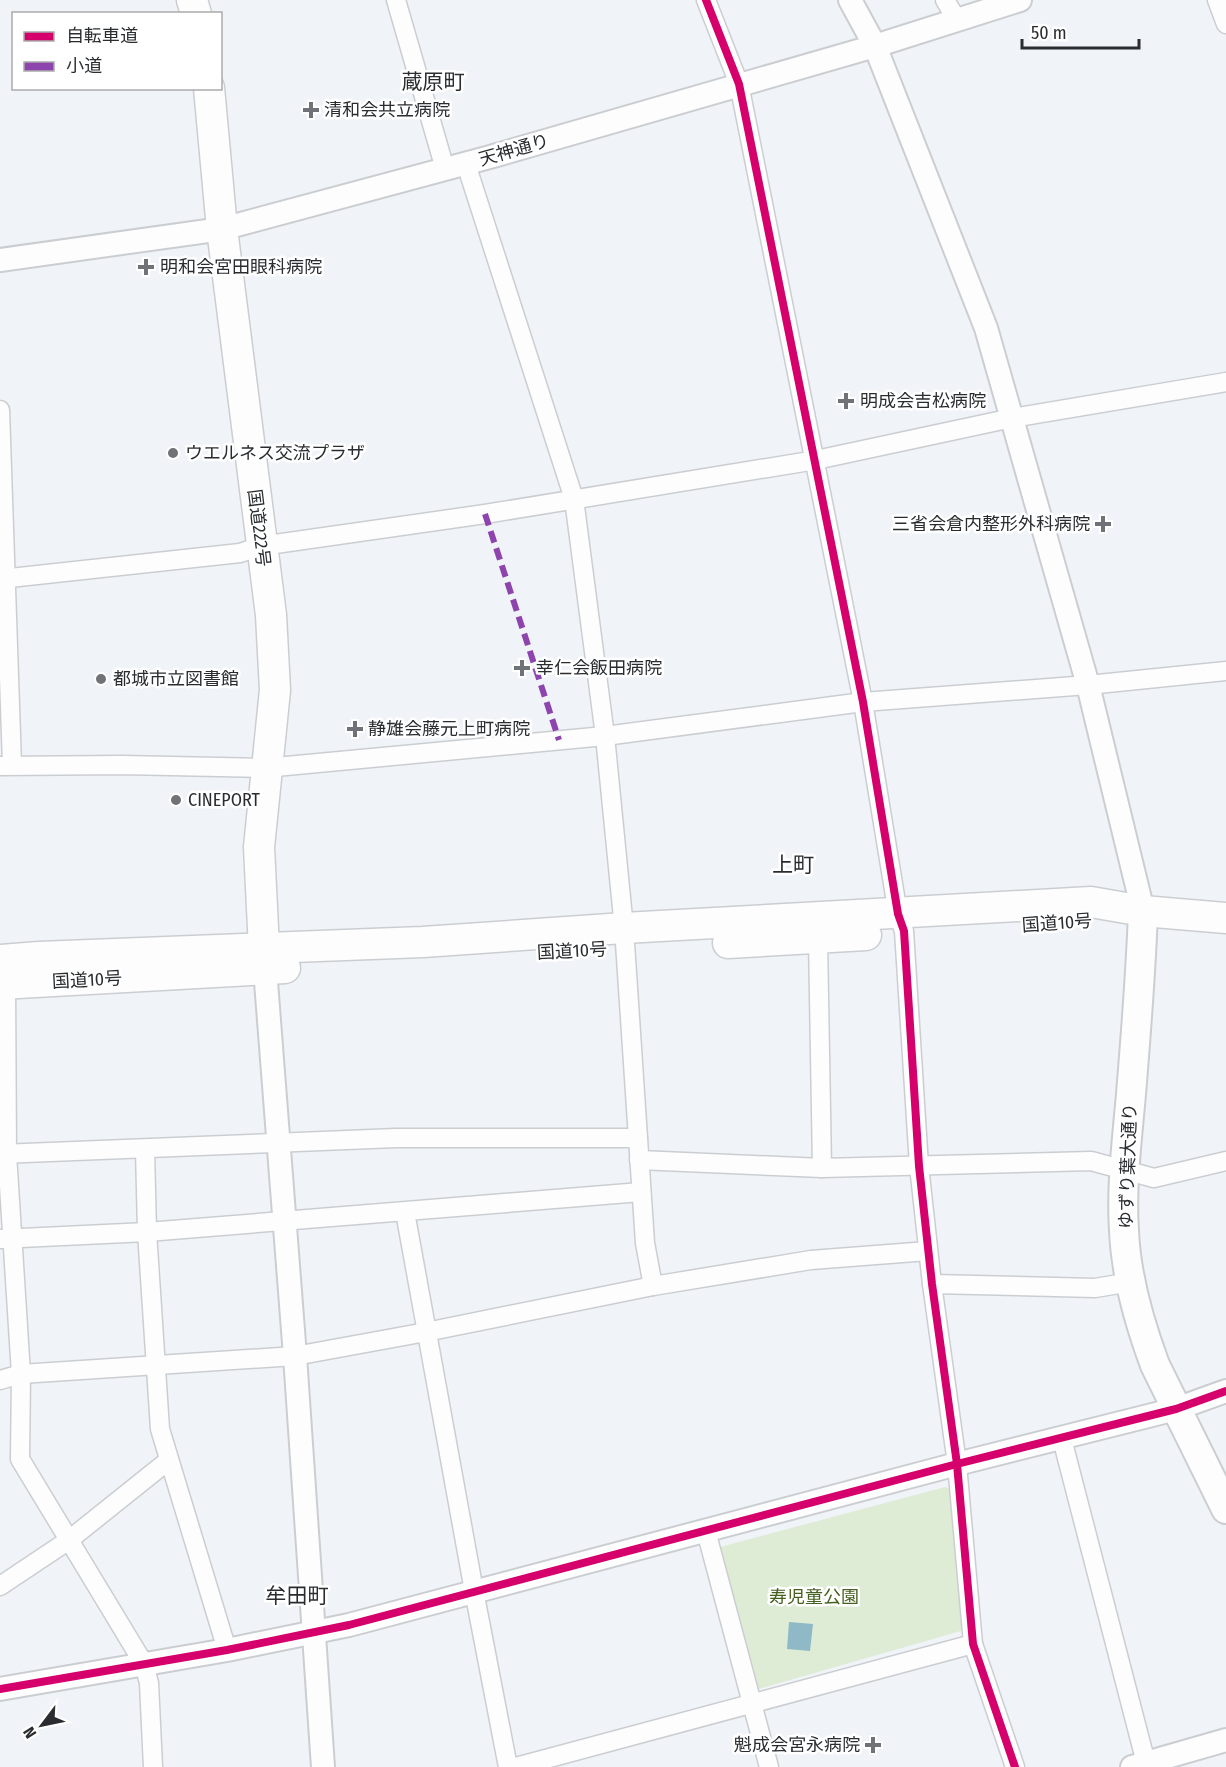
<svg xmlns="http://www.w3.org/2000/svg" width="1226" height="1767" font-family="'Fira Sans Condensed','Noto Sans JP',sans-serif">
	<rect width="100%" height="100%" fill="#f0f3f8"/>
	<path fill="#deecd5" d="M945,1487L951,1489L965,1626L961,1631L755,1690L718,1551L720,1547Z"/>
	<path fill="#8fb9c6" d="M789,1622L813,1624L810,1651L787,1649Z"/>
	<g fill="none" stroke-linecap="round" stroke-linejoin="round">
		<defs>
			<g id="minor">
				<path d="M396,0L445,169"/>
				<path d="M706,0L739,84L863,702L898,914L904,931L919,1166L932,1284L957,1464L973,1644L1015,1767"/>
				<path d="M945,0L957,20"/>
				<path d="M1217,0L1226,24"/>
				<path d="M466,164L574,499L605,736L624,928L645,1243L653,1286"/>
				<path d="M0,410L12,765"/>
				<path d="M0,579L240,553L261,546L485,514L816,460L1012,418L1226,382"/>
				<path d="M0,766L122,765L265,768L605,736L863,702L1088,685L1226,671"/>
				<path d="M818,939L822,1168"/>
				<path d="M6,984L7,1154L21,1374L20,1459L144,1664L149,1683L153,1767"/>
				<path d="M145,1149L147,1232L160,1429L227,1650"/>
				<path d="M0,1154L396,1138H638"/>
				<path d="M639,1160L822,1168L1091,1161L1154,1178L1226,1161"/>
				<path d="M405,1212L474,1591L508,1767"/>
				<path d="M0,1239L147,1232L641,1192"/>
				<path d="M932,1284L1095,1288L1131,1282"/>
				<path d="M0,1380L21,1374L295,1356L426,1332L653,1286L811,1260L928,1251"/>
				<path d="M1062,1439L1146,1763"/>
				<path d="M706,1531L769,1767"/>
				<path d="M0,1586L69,1540L169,1460"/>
				<path d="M516,1767L973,1644"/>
			</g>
			<g id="tertiary">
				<path d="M850,0L875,46L986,328L1088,685L1143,911"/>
				<path d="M0,260L222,229L490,157L875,46L1020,0"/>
				<path d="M265,969L295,1356L323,1767"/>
				<path d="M0,1689L227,1650L349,1625L957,1464L1176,1409L1226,1391"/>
				<path d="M1132,1767L1226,1740"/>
			</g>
			<path id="primary" d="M1143,911C1141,972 1136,1033 1131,1094C1127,1140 1121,1186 1124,1231C1126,1277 1139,1322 1155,1365L1226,1509"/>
			<g id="trunk">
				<path d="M192,0L196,14"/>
				<path d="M209,88L222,229L271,615L275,690L259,847L265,969"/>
				<path d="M728,943L866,935"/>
				<path d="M0,960L39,957L423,942L624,928L1091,902L1143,911L1226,918"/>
				<path d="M0,984L285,968"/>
			</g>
		</defs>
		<use href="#minor" stroke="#cbced1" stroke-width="21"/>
		<use href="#tertiary" stroke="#cbced1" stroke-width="26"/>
		<use href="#primary" stroke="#cbced1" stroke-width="32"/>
		<use href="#trunk" stroke="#cbced1" stroke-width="33"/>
		<use href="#minor" stroke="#fdfdfe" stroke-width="18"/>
		<use href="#tertiary" stroke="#fdfdfe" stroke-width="22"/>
		<use href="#primary" stroke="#fdfdfe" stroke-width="28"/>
		<use href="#trunk" stroke="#fdfdfe" stroke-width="30"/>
		<path stroke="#8e44ad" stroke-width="6" stroke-dasharray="12 6" stroke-linecap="butt" d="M485,514L559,740"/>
		<defs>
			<g id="cycleway">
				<path d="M706,0L739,84L863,702L898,914L904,931L919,1166L932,1284L957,1464L973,1644L1015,1767"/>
				<path d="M0,1689L227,1650L349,1625L957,1464L1176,1409L1226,1391"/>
			</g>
		</defs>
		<use href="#cycleway" stroke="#fff" stroke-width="11"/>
		<use href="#cycleway" stroke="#d6006c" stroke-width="8"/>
	</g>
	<g fill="#6f7276" stroke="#fff" stroke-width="2">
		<path d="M308 101h6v6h6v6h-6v6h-6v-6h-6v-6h6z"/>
		<path d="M143 258h6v6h6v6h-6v6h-6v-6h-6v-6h6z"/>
		<path d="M843 392h6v6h6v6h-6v6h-6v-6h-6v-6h6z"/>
		<circle cx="173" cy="453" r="6"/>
		<path d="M1100 515h6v6h6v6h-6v6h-6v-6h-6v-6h6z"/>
		<path d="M519 659h6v6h6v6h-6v6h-6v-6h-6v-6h6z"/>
		<circle cx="101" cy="679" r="6"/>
		<path d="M352 720h6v6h6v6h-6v6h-6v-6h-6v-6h6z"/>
		<circle cx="176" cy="800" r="6"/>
		<path d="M870 1736h6v6h6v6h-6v6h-6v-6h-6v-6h6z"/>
	</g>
	<g text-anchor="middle" stroke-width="5" stroke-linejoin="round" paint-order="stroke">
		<g font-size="18" fill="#2a2d30" stroke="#fff" text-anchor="start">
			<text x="324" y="116">清和会共立病院</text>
			<text x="160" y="273">明和会宮田眼科病院</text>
			<text x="860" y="407">明成会吉松病院</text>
			<text x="185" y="459">ウエルネス交流プラザ</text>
			<text x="1090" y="530" text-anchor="end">三省会倉内整形外科病院</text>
			<text x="536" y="674">幸仁会飯田病院</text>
			<text x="113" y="685">都城市立図書館</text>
			<text x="368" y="735">静雄会藤元上町病院</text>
			<text x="188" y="806">CINEPORT</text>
			<text x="860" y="1751" text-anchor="end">魁成会宮永病院</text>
		</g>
		<g font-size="18" fill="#2a2d30" stroke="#fff">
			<text transform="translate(514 150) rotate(-16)" y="6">天神通り</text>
			<text transform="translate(259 528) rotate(83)" y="6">国道222号</text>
			<text transform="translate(1057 923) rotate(-4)" y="6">国道10号</text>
			<text transform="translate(572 951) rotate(-3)" y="6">国道10号</text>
			<text transform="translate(87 980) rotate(-3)" y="6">国道10号</text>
			<text transform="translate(1128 1166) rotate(-88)" y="6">ゆずり葉大通り</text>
		</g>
		<g font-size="18" fill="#466020" stroke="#fff">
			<text x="814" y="1603">寿児童公園</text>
		</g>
		<g font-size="21" fill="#2a2d30" stroke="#fff">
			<text x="433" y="89">蔵原町</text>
			<text x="793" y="872">上町</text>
			<text x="297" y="1603">牟田町</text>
		</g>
	</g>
	<rect x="12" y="12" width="210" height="78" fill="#ffffff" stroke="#aaabac" stroke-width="1.5"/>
	<rect x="24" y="32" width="30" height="9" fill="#d6006c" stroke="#aaabac" stroke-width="1.5"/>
	<text x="66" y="42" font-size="18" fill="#2a2d30">自転車道</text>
	<rect x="24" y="62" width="30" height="9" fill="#8e44ad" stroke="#aaabac" stroke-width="1.5"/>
	<text x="66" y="72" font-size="18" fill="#2a2d30">小道</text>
	<g transform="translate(42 1725) rotate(238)" stroke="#ffffff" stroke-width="4.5" paint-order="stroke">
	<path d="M0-4.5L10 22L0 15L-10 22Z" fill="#2a2d30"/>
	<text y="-9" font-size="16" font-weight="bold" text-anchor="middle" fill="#2a2d30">N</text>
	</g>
	<path d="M1022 39v9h117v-9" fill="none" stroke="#2a2d30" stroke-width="3"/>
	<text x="1031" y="39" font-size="18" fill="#2a2d30" stroke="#ffffff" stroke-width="4.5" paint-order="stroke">50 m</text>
</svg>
